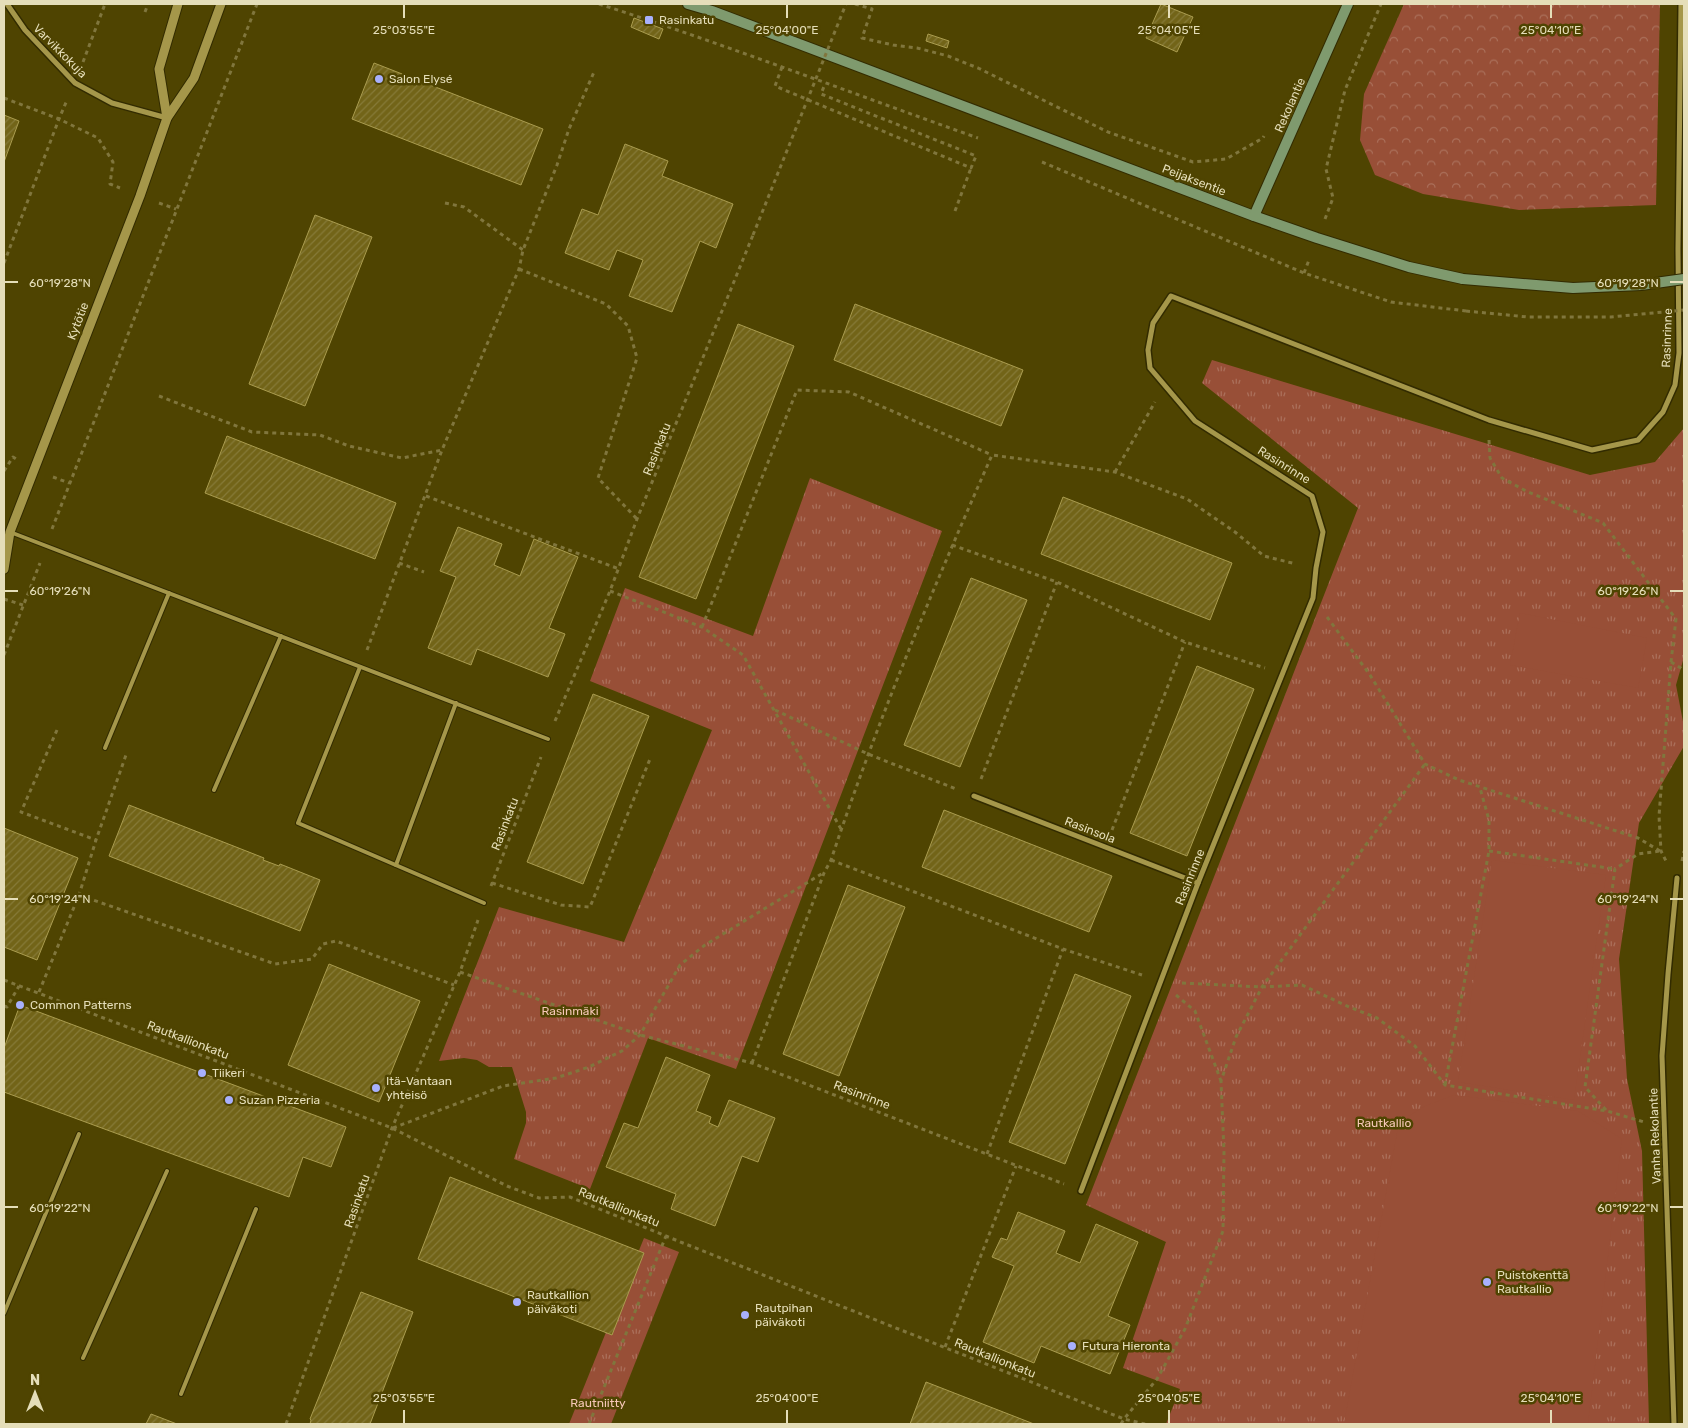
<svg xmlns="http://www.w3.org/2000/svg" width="1688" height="1428" font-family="Rubik,sans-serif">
	<defs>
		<pattern id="forest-crowns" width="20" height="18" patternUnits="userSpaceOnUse" patternTransform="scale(1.25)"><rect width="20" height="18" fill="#984f37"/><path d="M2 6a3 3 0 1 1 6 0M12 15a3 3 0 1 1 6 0" fill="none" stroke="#ab705b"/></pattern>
		<pattern id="park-tufts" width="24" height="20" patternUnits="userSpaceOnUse" patternTransform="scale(1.25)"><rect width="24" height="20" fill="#984f37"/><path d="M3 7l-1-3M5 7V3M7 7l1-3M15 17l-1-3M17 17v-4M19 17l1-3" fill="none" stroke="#ab705b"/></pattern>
		<pattern id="building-hatch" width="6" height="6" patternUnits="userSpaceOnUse" patternTransform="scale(1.25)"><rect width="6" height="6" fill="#726418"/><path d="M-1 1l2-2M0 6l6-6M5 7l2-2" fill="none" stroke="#867a38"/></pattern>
	</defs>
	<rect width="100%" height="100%" fill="#4f4401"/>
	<path fill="url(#forest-crowns)" d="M1404,4H1660L1656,205L1519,210L1423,194L1375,175L1360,140L1364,94Z"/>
	<g fill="url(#park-tufts)">
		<path d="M1212,360L1590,475L1655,462L1684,428V657L1676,685L1684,727V746L1639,823L1619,959L1627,1079L1642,1151L1649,1424H1166L1180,1389L1123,1368L1166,1242L1086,1205L1358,508L1202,383Z"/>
		<path d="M810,478L942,531L736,1069L648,1038L590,1189L514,1159L526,1123V1112L512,1067H489L477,1060L464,1058L439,1061L499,907L624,942L712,730L590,681L625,588L753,636Z"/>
		<path d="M644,1238L679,1252L611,1424H569Z"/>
	</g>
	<g fill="#984f37">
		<path d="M1520,613L1647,638L1638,688L1510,665Z"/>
		<path d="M1492,860L1606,875L1574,1100L1458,1082Z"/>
		<path d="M1454,1095L1578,1111L1622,1139L1588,1424H1344L1399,1122L1425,1106Z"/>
	</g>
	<g fill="url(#building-hatch)" stroke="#aa9c4f">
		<path d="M1161,4L1193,17L1177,52L1146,38Z"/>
		<path d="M634,18L663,29L659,39L631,27Z"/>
		<path d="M928,34L949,41L947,48L926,41Z"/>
		<path d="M374,63L543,129L521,185L352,119Z"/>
		<path d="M4,115L19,121L4,162Z"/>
		<path d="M625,144L668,161L662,176L733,204L716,248L700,241L672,312L629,296L643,260L617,250L609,270L565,253L582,209L598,215Z"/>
		<path d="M315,215L372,237L305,406L249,384Z"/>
		<path d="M855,304L1023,370L1001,426L834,360Z"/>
		<path d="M738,324L794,346L696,599L639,577Z"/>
		<path d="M227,436L396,503L375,559L205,493Z"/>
		<path d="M1063,497L1232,563L1210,620L1041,554Z"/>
		<path d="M458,527L502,544L494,565L520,576L534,539L578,557L549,628L565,634L548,677L477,649L471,665L428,648L456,577L440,571Z"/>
		<path d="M971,578L1027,600L960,767L904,745Z"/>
		<path d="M1197,666L1254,689L1187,856L1130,833Z"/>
		<path d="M593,694L649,716L583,884L527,862Z"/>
		<path d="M129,805L264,858L263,860L279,866L280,864L320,880L300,931L109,856Z"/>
		<path d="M944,810L1112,876L1089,932L922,867Z"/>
		<path d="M4,828L78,858L37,960L4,947Z"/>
		<path d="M848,885L905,907L839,1076L783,1054Z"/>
		<path d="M329,964L420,1001L379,1102L288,1065Z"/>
		<path d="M1075,974L1131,996L1065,1164L1009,1142Z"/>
		<path d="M20,1005L346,1127L331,1167L303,1157L289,1197L4,1092V1048Z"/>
		<path d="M666,1057L710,1075L696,1111L711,1117L709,1123L718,1127L729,1100L775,1118L758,1162L742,1156L715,1226L671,1209L676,1194L606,1167L624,1123L638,1128Z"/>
		<path d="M450,1177L644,1253L612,1335L418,1259Z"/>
		<path d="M1018,1212L1065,1231L1056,1253L1080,1263L1096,1224L1138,1242L1108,1316L1130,1325L1110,1374L1041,1346L1034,1363L983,1342L1014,1266L992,1257L1001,1238L1007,1240Z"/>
		<path d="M361,1292L413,1312L370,1424H310L311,1420L310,1419Z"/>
		<path d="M926,1382L1034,1424H910Z"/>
		<path d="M151,1414L177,1424H146Z"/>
	</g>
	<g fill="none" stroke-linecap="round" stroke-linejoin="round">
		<defs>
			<g id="service">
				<path d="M10,532L548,739"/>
				<path d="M360,667L298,823L484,903"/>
				<path d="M105,748L169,593"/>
				<path d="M214,790L281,636"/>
				<path d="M396,865L456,703"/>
				<path d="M4,1313L79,1134"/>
				<path d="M83,1358L167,1171"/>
				<path d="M181,1394L256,1209"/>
			</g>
			<g id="minor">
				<path d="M7,4L25,30L75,83L112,103L167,118"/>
				<path d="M974,796L1198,883"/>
				<path d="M1081,1191L1198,883L1313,598L1316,568L1323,532L1312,496L1195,421L1150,368L1148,350L1153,323L1171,296L1489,420L1592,450L1638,440L1663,412L1675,385L1679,353L1678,249L1681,4"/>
				<path d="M1674,1424L1662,1056L1668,974L1677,878"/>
			</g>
			<g id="tertiary">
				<path d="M167,118L159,69L178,4"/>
				<path d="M4,569L10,532L140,196L167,118L194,78L221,4"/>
			</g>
			<g id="secondary">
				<path d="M688,4L712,11L1254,216L1317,238L1409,267L1463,279"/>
				<path d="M1254,216L1348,4"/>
			</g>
		</defs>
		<use href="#service" stroke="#322b00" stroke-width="6"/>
		<use href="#minor" stroke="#322b00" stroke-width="8"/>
		<use href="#tertiary" stroke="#322b00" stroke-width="11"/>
		<use href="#secondary" stroke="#322b00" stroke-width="12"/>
		<g stroke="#80763d" stroke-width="3" stroke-dasharray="4 4" stroke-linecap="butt">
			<path d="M599,4C727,45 851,93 978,138"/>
			<path d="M855,4L872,9L862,38L893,45L917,48L948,56L978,68L1108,132L1193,162L1226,159L1263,138L1264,136"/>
			<path d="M145,12L148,4"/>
			<path d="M83,62L105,4"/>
			<path d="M782,67L775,86L971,168L976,156L821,94L825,84"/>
			<path d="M4,98L59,119L98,138L113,162L110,184L120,188"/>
			<path d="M1042,162L1304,273L1391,302L1466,311"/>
			<path d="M159,203L176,209"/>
			<path d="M445,203L464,207L523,250"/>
			<path d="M955,211L971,168"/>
			<path d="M1325,219L1333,198L1326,169L1345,90L1381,4"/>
			<path d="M4,263L59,119L67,100"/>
			<path d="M519,269L606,304L628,326L637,358L598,478L637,519"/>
			<path d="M1304,273L1309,260"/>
			<path d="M159,396L252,432L320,435L349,446L402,458L442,450"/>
			<path d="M1489,440L1490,458L1502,478L1526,491L1603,523L1676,619L1671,662L1659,816L1661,851L1667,863"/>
			<path d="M4,471L13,457L16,459"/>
			<path d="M1115,472L1155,402"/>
			<path d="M53,477L69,483"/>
			<path d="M426,496L619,569"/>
			<path d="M52,529L257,4"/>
			<path d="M952,545L1057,582L1185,642L1265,668"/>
			<path d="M399,563L424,572"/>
			<path d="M610,591L702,627L743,655L841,829"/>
			<path d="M4,599L23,605"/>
			<path d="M1327,617L1370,675L1425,764L1459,780L1638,838L1660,851"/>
			<path d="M702,627L797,390L849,392L992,455"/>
			<path d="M367,650L442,450L519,269L523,250L557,165L569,129L594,72"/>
			<path d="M4,655L40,563"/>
			<path d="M1671,662L1684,670"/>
			<path d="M775,710L868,754L956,789"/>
			<path d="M555,721L610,591L637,519L753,235"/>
			<path d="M57,730L21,812L96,840"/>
			<path d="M981,779L1057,582"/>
			<path d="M1112,830L1185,642"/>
			<path d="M1489,851L1615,869"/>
			<path d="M831,860L1063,949L1142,975"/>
			<path d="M1682,861L1684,851"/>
			<path d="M492,883L561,905L590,907L650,759"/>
			<path d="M491,886L541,757"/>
			<path d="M79,895L275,964L312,959L323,944L336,941L454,985"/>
			<path d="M460,972L640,1035L752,1063L1064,1184"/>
			<path d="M4,980L392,1128L507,1186L539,1198L570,1197L683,1243L1124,1419L1145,1424"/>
			<path d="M1182,983L1262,987L1302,985L1347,1006L1377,1018L1415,1046L1445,1085L1607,1111L1644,1122"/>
			<path d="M39,992L79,895L96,840L126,755"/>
			<path d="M1176,995L1195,1011L1221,1081"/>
			<path d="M4,1006L7,1007L19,986"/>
			<path d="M752,1063L824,873L831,860C877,722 933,588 992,455L1115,472L1187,499L1235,532L1264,556L1296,564"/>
			<path d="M1445,1085L1489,851V820L1480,788"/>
			<path d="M1606,1110L1585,1087L1615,869L1638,854L1660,851"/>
			<path d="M393,1128L503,1086L556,1078L589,1067L622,1051L640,1035L680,965L705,945L823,873"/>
			<path d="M987,1154L1063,949"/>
			<path d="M945,1347L1016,1166"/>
			<path d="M286,1424L392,1128L460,972L478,920"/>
			<path d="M589,1424L666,1236"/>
			<path d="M1121,1424L1124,1419L1157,1379L1185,1329L1223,1231L1224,1152L1221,1081L1236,1037L1262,987L1425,764"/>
		</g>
		<use href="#service" stroke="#a5974a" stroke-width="4"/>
		<use href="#minor" stroke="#a5974a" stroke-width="5"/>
		<use href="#tertiary" stroke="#a5974a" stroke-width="9"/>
		<use href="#secondary" stroke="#7f9a6e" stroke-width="10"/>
		<defs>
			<path id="secondary-bridge" d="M1463,279L1573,288L1641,285L1684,279"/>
		</defs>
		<use href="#secondary-bridge" stroke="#322b00" stroke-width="12" stroke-linecap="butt"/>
		<g stroke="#80763d" stroke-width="3" stroke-dasharray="4 4" stroke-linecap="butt">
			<path d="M753,235L846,4"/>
			<path d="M1466,311L1528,317H1611L1684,310"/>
		</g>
		<use href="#secondary-bridge" stroke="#7f9a6e" stroke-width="10"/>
	</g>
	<path fill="none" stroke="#e5deb9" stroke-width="2" d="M404,5V18M787,5V18M1169,5V18M1551,5V18M5,282H18M1670,282H1683M5,591H18M1670,591H1683M5,899H18M1670,899H1683M5,1207H18M1670,1207H1683M404,1410V1423M787,1410V1423M1169,1410V1423M1551,1410V1423"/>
	<g fill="#a8b0fc" stroke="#4f4401" stroke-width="2">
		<rect x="644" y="15" width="10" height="10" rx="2.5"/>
		<circle cx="379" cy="79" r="5"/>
		<circle cx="20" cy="1005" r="5"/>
		<circle cx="202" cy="1073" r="5"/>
		<circle cx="376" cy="1088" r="5"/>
		<circle cx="229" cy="1100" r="5"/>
		<circle cx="1487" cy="1282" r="5"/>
		<circle cx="517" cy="1302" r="5"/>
		<circle cx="745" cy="1315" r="5"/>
		<circle cx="1072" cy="1346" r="5"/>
	</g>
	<g text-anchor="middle" stroke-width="5" stroke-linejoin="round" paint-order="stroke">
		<g font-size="12" fill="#e5deb9" stroke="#4f4401" text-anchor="start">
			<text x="659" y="24">Rasinkatu</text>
			<text x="389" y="83">Salon Elysé</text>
			<text x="30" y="1009">Common Patterns</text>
			<text x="212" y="1077">Tiikeri</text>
			<text x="386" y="1085">Itä-Vantaan<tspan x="386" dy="14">yhteisö</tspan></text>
			<text x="239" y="1104">Suzan Pizzeria</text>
			<text x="1497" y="1279">Puistokenttä<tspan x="1497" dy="14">Rautkallio</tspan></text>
			<text x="527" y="1299">Rautkallion<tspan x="527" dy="14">päiväkoti</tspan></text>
			<text x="755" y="1312">Rautpihan<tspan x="755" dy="14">päiväkoti</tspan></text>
			<text x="1082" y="1350">Futura Hieronta</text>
		</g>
		<g font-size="12" fill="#e5deb9" stroke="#4f4401">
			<text transform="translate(60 51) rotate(45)" y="4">Varvikkokuja</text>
			<text transform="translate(1290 105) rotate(-66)" y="4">Rekolantie</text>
			<text transform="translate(1194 180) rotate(21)" y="4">Peijaksentie</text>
			<text transform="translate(78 321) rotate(-69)" y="4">Kytötie</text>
			<text transform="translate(1667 338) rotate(-88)" y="4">Rasinrinne</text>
			<text transform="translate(657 449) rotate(-68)" y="4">Rasinkatu</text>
			<text transform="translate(1284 465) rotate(32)" y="4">Rasinrinne</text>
			<text transform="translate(505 824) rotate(-69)" y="4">Rasinkatu</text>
			<text transform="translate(1090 830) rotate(21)" y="4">Rasinsola</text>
			<text transform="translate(1190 877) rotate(-68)" y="4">Rasinrinne</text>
			<text transform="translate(188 1040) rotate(21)" y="4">Rautkallionkatu</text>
			<text transform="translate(862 1095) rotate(21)" y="4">Rasinrinne</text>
			<text transform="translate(1655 1136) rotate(-92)" y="4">Vanha Rekolantie</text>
			<text transform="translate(357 1201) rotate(-71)" y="4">Rasinkatu</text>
			<text transform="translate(619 1207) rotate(22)" y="4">Rautkallionkatu</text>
			<text transform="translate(995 1358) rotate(22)" y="4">Rautkallionkatu</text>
		</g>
		<g font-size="12" fill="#f6c7b7" stroke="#4f4401">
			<text x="570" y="1015">Rasinmäki</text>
			<text x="1384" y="1127">Rautkallio</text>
			<text x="598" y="1407">Rautniitty</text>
		</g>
	</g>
	<g font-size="12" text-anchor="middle" fill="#e5deb9" stroke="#4f4401" stroke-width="5" stroke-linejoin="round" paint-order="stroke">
		<text x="404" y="34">25°03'55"E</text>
		<text x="787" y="34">25°04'00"E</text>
		<text x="1169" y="34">25°04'05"E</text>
		<text x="1551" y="34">25°04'10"E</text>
		<text x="60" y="287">60°19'28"N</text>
		<text x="1628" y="287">60°19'28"N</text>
		<text x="60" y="595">60°19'26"N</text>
		<text x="1628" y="595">60°19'26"N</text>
		<text x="60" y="903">60°19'24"N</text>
		<text x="1628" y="903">60°19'24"N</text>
		<text x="60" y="1212">60°19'22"N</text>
		<text x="1628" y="1212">60°19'22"N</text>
		<text x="404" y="1402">25°03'55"E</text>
		<text x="787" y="1402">25°04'00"E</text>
		<text x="1169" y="1402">25°04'05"E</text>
		<text x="1551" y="1402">25°04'10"E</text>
	</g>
	<rect width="1688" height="1428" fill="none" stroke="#e5deb9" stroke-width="10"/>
	<g transform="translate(35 1393)" stroke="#4f4401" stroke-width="4" paint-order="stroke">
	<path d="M0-4L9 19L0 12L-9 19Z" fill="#e5deb9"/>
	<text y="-8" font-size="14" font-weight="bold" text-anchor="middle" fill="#e5deb9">N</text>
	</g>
</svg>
